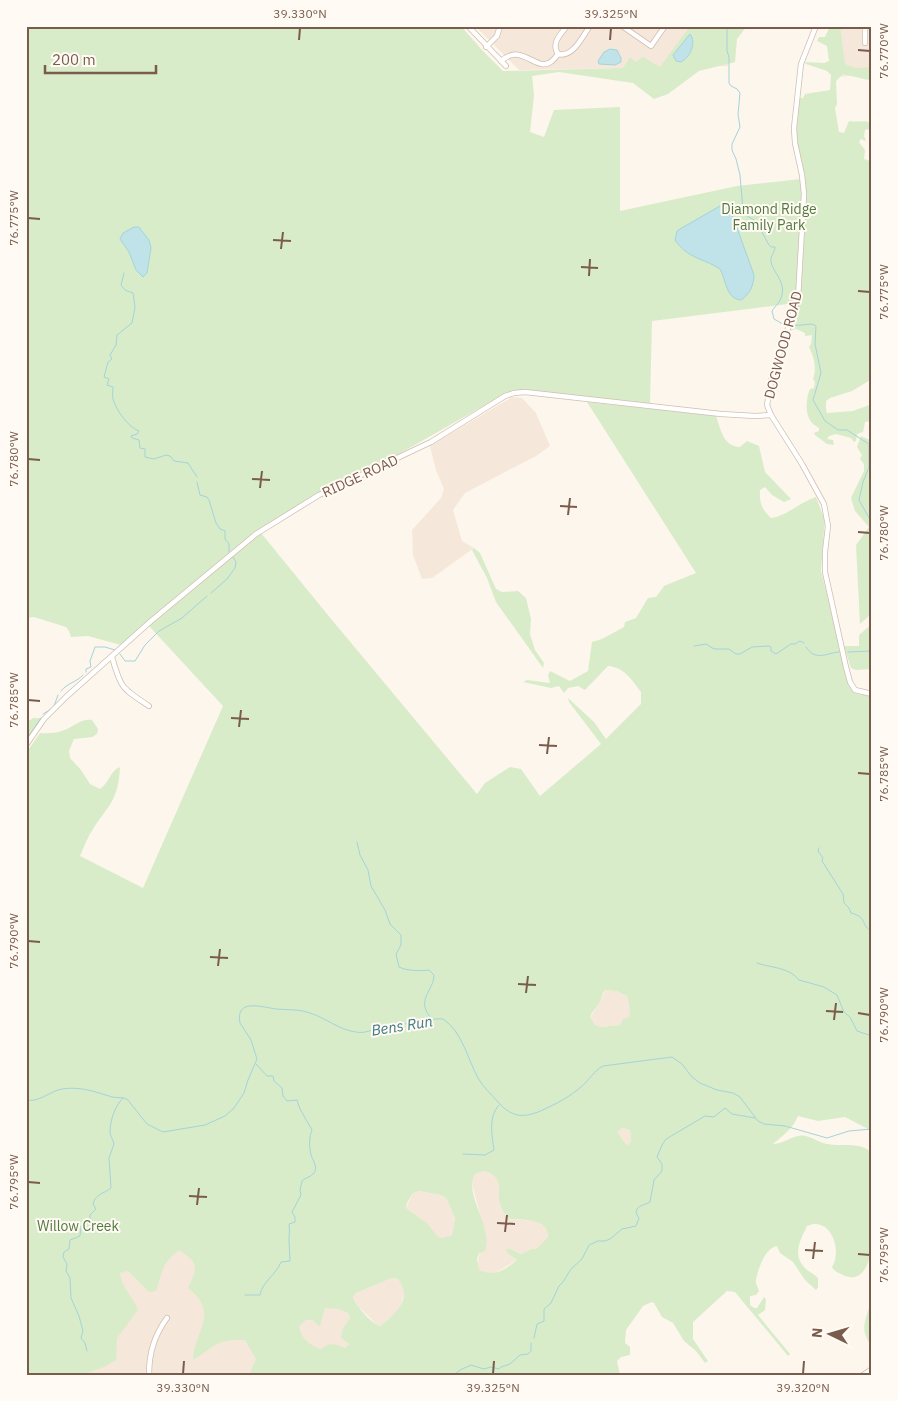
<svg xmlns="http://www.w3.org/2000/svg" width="898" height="1401" font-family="'IBM Plex Sans',sans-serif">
	<rect width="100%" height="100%" fill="#fdf6ec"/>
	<g fill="#f5e8da">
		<path d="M475,26H725L728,66L519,70Z"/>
		<path d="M829,26H872V74L836,77Z"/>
		<path d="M512,397L522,398L536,413L550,446L536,456L465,493L453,510L462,541L474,548L432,578L422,579L413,555L412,530L441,498L444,489L436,470L430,446Z"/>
		<path d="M605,990L616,991L627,996L630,1004V1015L629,1018L623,1020L620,1025L601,1027L595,1025L590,1018L601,1000Z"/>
		<path d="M622,1128L630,1130L631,1141L629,1144L626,1145L624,1144L617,1132Z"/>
		<path d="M485,1171L495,1174L498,1179L500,1206L509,1219L536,1221L545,1227L548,1232V1237L536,1249H531L521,1254L511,1249L508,1254L517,1260L494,1274L489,1275L479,1271L477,1266L484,1229L472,1184L475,1174Z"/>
		<path d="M419,1191L441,1195L446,1198L455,1218L452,1235L442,1239L437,1237L427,1223L406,1208L413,1193Z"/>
		<path d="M164,1231L316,1375H66L86,1297Z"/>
		<path d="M392,1278L398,1279L404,1287V1293L400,1309L380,1326L376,1324L360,1308L353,1298L356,1293Z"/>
		<path d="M325,1307L338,1309L348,1313L350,1318L343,1328L349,1344L345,1348L321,1349L316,1348L306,1342L299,1332V1327L306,1320H312L320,1327Z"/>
	</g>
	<g fill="#d8ecc9" fill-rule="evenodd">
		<path d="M26,26H461L482,50L503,71L623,68L630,57L636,62L643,57L660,67L690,26H747L737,39L735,62L699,71L668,94L654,99L633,83L559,72L532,76L534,95L530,132L544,137L554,110L620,107V211L737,186L801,179L802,194L796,303L652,321L650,404L521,390L506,393L399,454L319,492L261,528L121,645L88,636L71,637L69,631L66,627L34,617L26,618Z"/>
		<path d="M830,26H840L845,64L856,68L872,67V77L868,80L843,74L836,81L837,104L835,108L839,132L844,133L849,121C857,123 864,119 872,123V132L868,129L865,130L864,136L866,141L861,139L859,142L865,150L864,159L870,161V169L872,171V379L852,391L830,398L826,401V410L827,413L853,411L872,404V421L865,422L863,432L857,434L856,441L854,442L851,438L836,434L829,436L827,439L833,440L834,445L827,444L815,435L814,433L819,431V428C816,426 811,423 810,420C805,413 806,397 810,389L814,388L815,382L813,379C817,368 814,357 809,347L811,344L812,335L805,336V333L796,329L789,331L798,307L801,290L806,207L804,173L795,136L798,98H803L805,94L830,90L831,75L827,71L806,64L805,62L824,63L829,61L827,46L817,41L819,37H825Z"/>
		<path d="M587,402L716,416C721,430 723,446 740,447L747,441L759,446L765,472L791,499L784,502L772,495L765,487L760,490C759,502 762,510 771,518C787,516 800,502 816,497L824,518L825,517L821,571L850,688L856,694L872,696V1131L845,1117L818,1121L798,1116C793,1129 782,1136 773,1144C782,1144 789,1138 798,1136C808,1133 818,1143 828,1144C841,1147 864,1141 872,1154V1250C868,1266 861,1285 841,1274C837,1272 834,1271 832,1267C843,1250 830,1215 807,1226C800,1241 792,1254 805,1268C809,1272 814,1274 818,1278V1287L816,1290L805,1280L793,1262L780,1253L777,1246C765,1248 758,1269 756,1280C755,1284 758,1287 759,1291L756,1295L750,1296V1305L754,1308H757L764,1297L766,1299L765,1310L758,1315L790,1354L788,1356L735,1292L727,1291L693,1322V1339L708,1361L705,1363L696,1351L684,1341L673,1323L662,1317L654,1303L652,1302L643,1306L626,1330L625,1343L630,1347V1355L621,1357L617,1361L620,1375H249L256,1359L245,1340C215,1339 216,1346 193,1360C193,1332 221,1314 188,1288C198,1267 199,1263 179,1250C161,1264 163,1271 156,1291L149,1292L128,1271L120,1273C121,1286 133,1297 138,1310L117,1338L116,1360L104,1367L81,1375H26V753L40,733C50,734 59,733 69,728C77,724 82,719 92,720L98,729L97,734L92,737L74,739L69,751L70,758L81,770L90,784L100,789C109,783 110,771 120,767C118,804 107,805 90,834C86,841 83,849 80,856L143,888L223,706L149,626L261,533L327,614L477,794L485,783L510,767L521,769L540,796L601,744L569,702L568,698L594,722L606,739L641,704V692C632,680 624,667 608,666L585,690L578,686L568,688L564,693L559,686L551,688L523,682L527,680L550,683L548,675L550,671L570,681L588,671L592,642L602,639L624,627L625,622L636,618L648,598L656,597L664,586L696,573ZM605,990L616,991L627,996C629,1003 631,1010 629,1017L623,1019L620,1025L601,1027L595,1025L590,1017C592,1012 597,1007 600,1002C602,998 602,993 605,990ZM622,1128L630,1130L631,1141L629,1144L626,1145L617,1132ZM485,1171C505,1178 496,1188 500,1205C502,1210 506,1215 509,1219C522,1220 549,1218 548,1237L536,1249H531L521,1254L511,1249H506L508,1254L517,1260C503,1271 495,1277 479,1270L477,1259L479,1253L485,1251C492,1230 473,1207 472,1185C472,1182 474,1177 475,1174ZM419,1191L441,1195L446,1198L455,1218L452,1235L443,1238L438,1237L427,1223L406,1208L407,1203L413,1193ZM392,1278L398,1279C413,1299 396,1313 380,1326C369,1322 359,1308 353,1298L356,1293ZM325,1308L338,1309L348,1313L350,1318L343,1328L341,1338L349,1344L345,1348C336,1344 329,1342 321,1349C311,1346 301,1339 299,1327L306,1320H312L320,1327Z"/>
		<path d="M861,436L872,441V613L860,624L856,545L869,527L855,511L851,498L864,471V464L860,459L862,455L857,447Z"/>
		<path d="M474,548L480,553L496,589L502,592L518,591L526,598L531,619L530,634L535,650L544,663L543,668L496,602L487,578L472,550Z"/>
		<path d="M872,624V669L856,670L851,668L844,646H859V635Z"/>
		<path d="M33,718H42L26,742V723Z"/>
		<path d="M872,1297V1346C857,1328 868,1317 872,1297Z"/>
	</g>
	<g fill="#bfe3e8" stroke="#a5d3da">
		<path d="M690,34C697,43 690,57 681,62L676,61L673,55Z"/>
		<path d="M610,49L617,50L621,58V62L615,65L599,64L598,61L604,52Z"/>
		<path d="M720,206L727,207L731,211L754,275C754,285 750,294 741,300C726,299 726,280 720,269C703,258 688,259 675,240L677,231L680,229Z"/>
		<path d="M134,227H139L141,230L149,240L151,248L147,273L143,277L136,270L129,252L120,239L123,233Z"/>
	</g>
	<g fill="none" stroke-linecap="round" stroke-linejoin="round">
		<g stroke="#a5d3da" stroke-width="1">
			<path d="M727,26V51L729,57V83L731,86L737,89L740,93L738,114L740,127L732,144V150L736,159L740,175L743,210L747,216L756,221L769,245L771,247H775C775,251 772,254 771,258C769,270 788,281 781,298C779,304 774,307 772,311L774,319L786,326"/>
			<path d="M124,273L121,285L125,290L133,293L135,307L132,323L117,335L116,345L110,355L112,359L108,362L104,377L109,379L107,385L113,387C113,391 112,396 113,399C116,410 128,427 139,431L137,434L131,436L132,438L139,440L140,448L145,449V457L154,459L166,455L170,456L174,461L188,463L197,477"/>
			<path d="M790,326L812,324L816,326L815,344L821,373L813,400L825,421L838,430H847L869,444V467L863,482L859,500L872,523"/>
			<path d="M197,482L200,495L207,497L209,500L216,523L220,529L225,531V539L229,544V552"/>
			<path d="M211,593L227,579L235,568L236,562L233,557"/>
			<path d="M694,646L706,644L714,649H729L736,654H740L752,647L769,646L771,647V651L776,654L791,644H795L800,641L804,643"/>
			<path d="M806,647C816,662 826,653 839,652"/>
			<path d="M848,652L872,651"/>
			<path d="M120,654L125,661H135L145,645L159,631L182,618L207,596"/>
			<path d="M86,672V669L91,667L90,661L95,647H105L115,650"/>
			<path d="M61,691C67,683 77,682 83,675"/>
			<path d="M54,706L58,695"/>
			<path d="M43,714L51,709"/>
			<path d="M26,740L41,718"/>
			<path d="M357,842L360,855L368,870L371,886L385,910L390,924L401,935V945L396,954L399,967C407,971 420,971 429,970L434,975C434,991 414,1000 432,1019"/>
			<path d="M819,848L818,851L823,858L822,861L843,894L844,903L849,908L851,913C868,917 860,926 872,931"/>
			<path d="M757,963C771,968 789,967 799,980L824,987L837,995L844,1012L850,1017L857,1031L872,1036"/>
			<path d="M26,1100C39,1103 50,1091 62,1089C80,1086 96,1092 112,1097C117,1098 122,1097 127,1099L147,1124L163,1132L205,1125L225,1116L234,1108L244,1093L248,1080L257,1059L251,1040L240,1023C235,998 262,1007 276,1009C287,1010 299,1009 310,1013C326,1018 339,1030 356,1032C365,1034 374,1029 382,1027C395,1024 408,1024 420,1022C428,1021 435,1018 443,1019C462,1031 468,1060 478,1078C483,1087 491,1094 498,1102C514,1120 527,1118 549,1107C560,1102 572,1095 581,1087C589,1080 594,1071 603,1066L672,1057L682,1064L692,1077L700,1083L717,1090L733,1093L740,1097L758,1121L764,1124L785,1126L827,1138L849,1131L872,1129"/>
			<path d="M463,1154L485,1155L494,1150C492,1135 488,1117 499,1105"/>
			<path d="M245,1295H260C262,1282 276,1275 281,1262L290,1261C290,1254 289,1247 289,1240C289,1234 290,1230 289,1224L295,1222V1217L292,1212L301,1195L300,1190L302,1181C305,1178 310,1177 313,1174C319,1168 313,1161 311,1155C309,1147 309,1137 312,1130L300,1109L297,1100L287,1101L283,1096L282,1088L274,1081L273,1076H267L256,1064"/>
			<path d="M534,1338L537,1324L544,1321V1309L551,1303L559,1286L563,1282L571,1269L582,1259L589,1245L598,1241H605L610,1239L622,1229L636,1226L639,1218C631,1207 642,1206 650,1202L654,1180L662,1171V1164L657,1157L662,1145L666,1139L705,1116L714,1117L725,1108L732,1114L755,1118"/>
			<path d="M87,1351L85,1343L81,1338L83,1331L79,1316L71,1298L70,1278L66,1271L67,1264L63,1257L64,1252L69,1249L70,1240L80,1236L81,1226L90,1222V1215L96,1209L93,1204C96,1193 104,1194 111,1188L109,1158L114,1144C113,1139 110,1136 110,1132C110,1120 115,1106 123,1098"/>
			<path d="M454,1375L460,1370L471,1365L484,1369L491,1367L499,1369L501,1367L510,1364L520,1355L528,1354L531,1351V1343"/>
		</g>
		<defs>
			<g id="minor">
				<path d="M468,26L506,66"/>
				<path d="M622,26L651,46L665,26"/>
				<path d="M816,26L801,64L794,128L795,143L802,175L804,194L798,298L772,376L767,405L771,415L802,464L824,504L828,526L825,552V572L846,667L850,682L855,690L872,694"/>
				<path d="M865,26V43"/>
				<path d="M486,47L497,36L500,26"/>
				<path d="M558,54C573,58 582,37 590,26"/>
				<path d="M558,54C551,43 560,35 567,26"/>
				<path d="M501,61C526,39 539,83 558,54"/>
				<path d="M112,657C121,689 122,688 149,706"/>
				<path d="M26,745L44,719L66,697L151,621L256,534L319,495L431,442L505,396L514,393L525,392L721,414L755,416L771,415"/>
				<path d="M149,1375C149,1353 154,1336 167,1318"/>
				<path d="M863,1375L872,1369"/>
			</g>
		</defs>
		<use href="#minor" stroke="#d1beb0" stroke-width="6"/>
		<use href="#minor" stroke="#fff" stroke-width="4.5"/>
	</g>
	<path fill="none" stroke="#7a5c4d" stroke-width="2" d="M299,40L300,28M610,40L611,28M858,50L870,51M28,218L40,219M273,240L291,241M281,249L283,232M581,267L598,268M589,276L590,259M858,291L870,292M28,459L40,460M252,479L270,480M260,488L262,471M560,506L577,507M568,515L570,498M858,532L870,533M28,700L40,701M231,718L249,719M239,727L241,710M539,745L557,746M547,754L549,737M858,773L870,774M28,941L40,942M210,957L228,958M218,966L220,949M518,984L536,985M526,993L528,976M826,1011L843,1012M858,1013L870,1015M834,1020L836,1003M28,1182L40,1183M189,1196L207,1197M197,1205L199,1188M497,1223L515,1224M505,1232L507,1215M805,1250L823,1251M858,1254L870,1255M813,1259L815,1242M183,1374L184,1361M493,1374L494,1361M803,1374L804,1361"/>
	<g text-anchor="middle" stroke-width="4" stroke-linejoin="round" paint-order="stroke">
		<g font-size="14" fill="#537a41" stroke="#fffaf3">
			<text x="769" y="214">Diamond Ridge<tspan x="769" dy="16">Family Park</tspan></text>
			<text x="78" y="1231">Willow Creek</text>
		</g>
		<g font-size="14" fill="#7a5c4d" stroke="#fffaf3">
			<text transform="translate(783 345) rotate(-75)" y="5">DOGWOOD ROAD</text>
			<text transform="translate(360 476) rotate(-25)" y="5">RIDGE ROAD</text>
		</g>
		<g font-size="15" font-style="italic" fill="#437c86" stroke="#fffaf3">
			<text transform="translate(402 1026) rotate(-9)" y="5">Bens Run</text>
		</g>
	</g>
	<rect width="898" height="1401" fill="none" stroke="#fffaf3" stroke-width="55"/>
	<g transform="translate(830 1334) rotate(275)" stroke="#fffaf3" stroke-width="4" paint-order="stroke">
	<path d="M0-4L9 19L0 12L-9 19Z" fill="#7a5c4d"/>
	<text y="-8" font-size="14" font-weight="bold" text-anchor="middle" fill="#7a5c4d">N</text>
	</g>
	<path d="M45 65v8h111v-8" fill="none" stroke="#7a5c4d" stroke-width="2.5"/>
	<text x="52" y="65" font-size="15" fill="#7a5c4d" stroke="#fffaf3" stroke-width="4" paint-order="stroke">200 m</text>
	<rect x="28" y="28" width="842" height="1346" fill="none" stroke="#7a5c4d" stroke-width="2"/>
	<g font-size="12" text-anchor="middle" fill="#7a5c4d">
		<text x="300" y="18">39.330°N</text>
		<text x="611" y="18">39.325°N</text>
		<text transform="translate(884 51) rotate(-90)" y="4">76.770°W</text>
		<text transform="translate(14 218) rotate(-90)" y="4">76.775°W</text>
		<text transform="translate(884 292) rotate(-90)" y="4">76.775°W</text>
		<text transform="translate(14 459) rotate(-90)" y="4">76.780°W</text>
		<text transform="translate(884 533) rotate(-90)" y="4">76.780°W</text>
		<text transform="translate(14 700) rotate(-90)" y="4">76.785°W</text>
		<text transform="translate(884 774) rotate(-90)" y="4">76.785°W</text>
		<text transform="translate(14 941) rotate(-90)" y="4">76.790°W</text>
		<text transform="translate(884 1015) rotate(-90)" y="4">76.790°W</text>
		<text transform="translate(14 1182) rotate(-90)" y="4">76.795°W</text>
		<text transform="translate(884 1255) rotate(-90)" y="4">76.795°W</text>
		<text x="183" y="1392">39.330°N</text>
		<text x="493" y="1392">39.325°N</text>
		<text x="803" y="1392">39.320°N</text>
	</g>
</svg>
